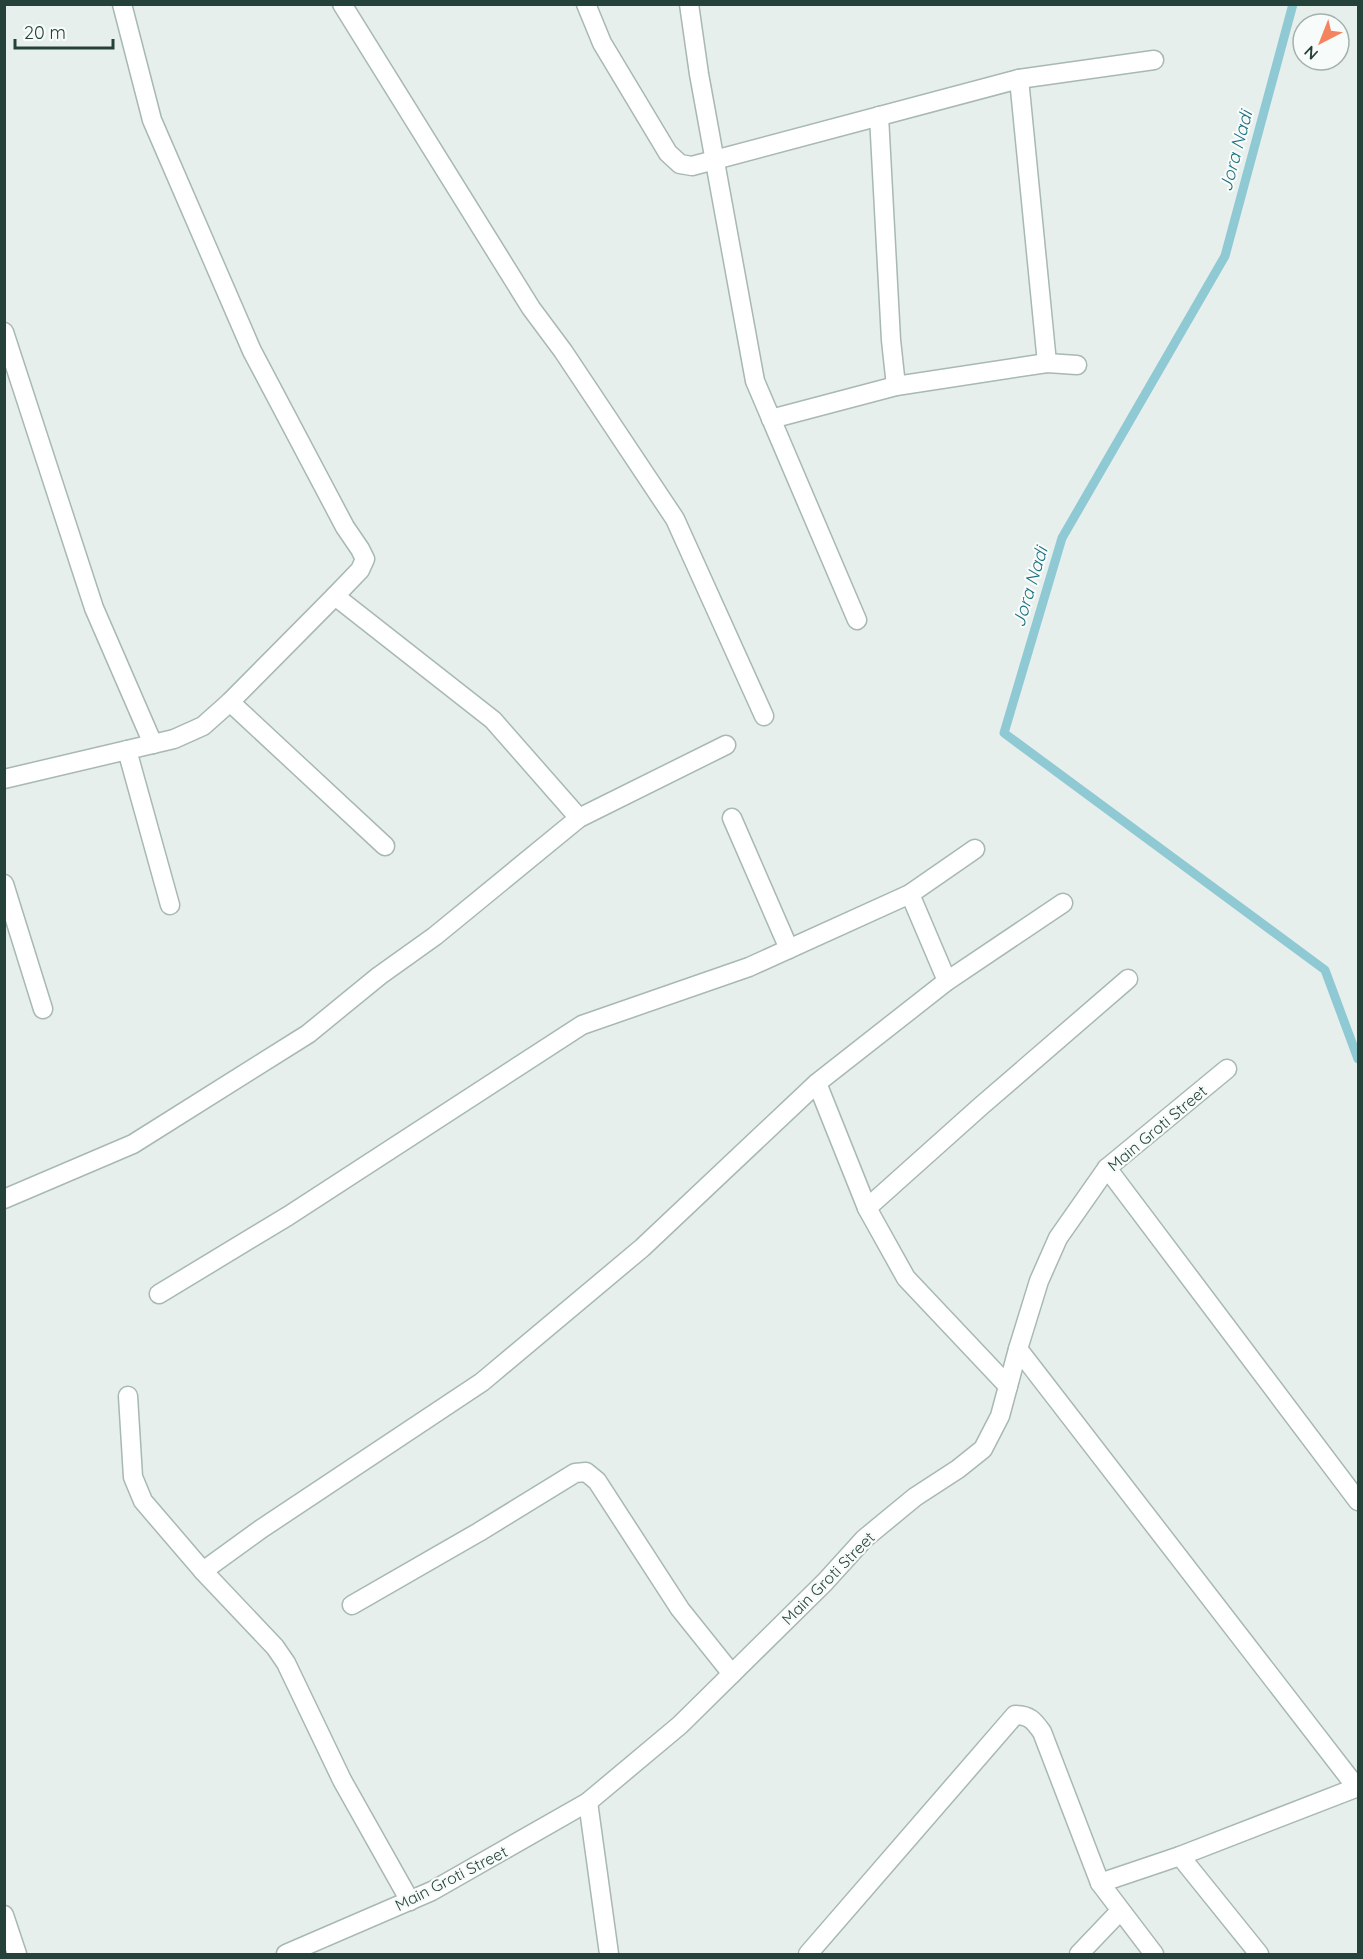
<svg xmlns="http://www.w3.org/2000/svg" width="1363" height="1959" font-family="Quicksand,sans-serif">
	<rect width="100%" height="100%" fill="#e6efeb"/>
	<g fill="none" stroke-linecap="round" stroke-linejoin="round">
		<path stroke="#8ec9d4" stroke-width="9" d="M1293,4L1225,256L1062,538L1004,733L1325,970L1358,1059"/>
		<defs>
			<g id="minor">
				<path d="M342,4L531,308L563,351L675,519L764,716"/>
				<path d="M586,4L602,43L668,153L680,164L692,166L1019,79L1154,60"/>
				<path d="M689,4L699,74L755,381L857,620"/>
				<path d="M1019,79L1047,363"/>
				<path d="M879,116L891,340L896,386"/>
				<path d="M4,332L94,608L153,744"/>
				<path d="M771,419L896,386L1047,363L1077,365"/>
				<path d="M335,596L493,720L579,818"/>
				<path d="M230,702L385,846"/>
				<path d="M127,750L170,905"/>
				<path d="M4,779L174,739L203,726L230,702L335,596L360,570L365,559L360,549L345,527L252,351L152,120L122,4"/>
				<path d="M732,818L789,949"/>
				<path d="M4,884L43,1009"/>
				<path d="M910,894L947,981"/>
				<path d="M817,1083L867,1208L906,1278L1008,1386"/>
				<path d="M1107,1168L1358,1501"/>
				<path d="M4,1199L133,1144L308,1034L379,976L435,936L579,818L726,745"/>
				<path d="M867,1208L981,1106L1128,979"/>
				<path d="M159,1294L288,1216L582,1025L749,967L910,894L975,849"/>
				<path d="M1018,1349L1357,1788"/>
				<path d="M128,1396L133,1477L143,1501L203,1571L275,1647L286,1663L342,1780L410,1901"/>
				<path d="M203,1571L261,1529L482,1382L642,1248L817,1083L947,981L1063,903"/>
				<path d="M352,1605L479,1532L575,1473L586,1472L597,1481L680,1609L732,1674"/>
				<path d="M588,1802L609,1954"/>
				<path d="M1180,1856L1259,1954"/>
				<path d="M1100,1883L1180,1856L1358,1787"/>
				<path d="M4,1915L17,1954"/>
				<path d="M286,1954L432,1891L588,1802L680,1725L825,1582L864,1539L915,1497L958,1469L983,1449L1000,1416L1018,1349L1039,1281L1058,1238L1107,1168L1227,1069"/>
				<path d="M808,1954L1015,1715C1030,1715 1034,1721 1042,1732L1100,1883L1154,1954"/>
				<path d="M1079,1954L1120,1911"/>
			</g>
		</defs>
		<use href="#minor" stroke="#a8b8b2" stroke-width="21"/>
		<use href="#minor" stroke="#fff" stroke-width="18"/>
	</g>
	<g text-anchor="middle" stroke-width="4.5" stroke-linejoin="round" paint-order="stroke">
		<g font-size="16" fill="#24423a" stroke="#f7fbf9">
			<text transform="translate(1157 1128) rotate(-40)" y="6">Main Groti Street</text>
			<text transform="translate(828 1578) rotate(-45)" y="6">Main Groti Street</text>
			<text transform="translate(451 1878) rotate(-27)" y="6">Main Groti Street</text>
		</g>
		<g font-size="18" font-style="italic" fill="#1c6f80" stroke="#f7fbf9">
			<text transform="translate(1236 151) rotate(-75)" y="6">Jora Nadi</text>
			<text transform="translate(1030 587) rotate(-73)" y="6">Jora Nadi</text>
		</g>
	</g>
	<rect width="1363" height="1959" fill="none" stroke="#24423a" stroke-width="12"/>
	<g transform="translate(1321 42) rotate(222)"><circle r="28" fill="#f7fbf9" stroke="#a3b1ad" stroke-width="1.5"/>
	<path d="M0-4.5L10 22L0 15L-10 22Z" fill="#f4845f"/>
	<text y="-9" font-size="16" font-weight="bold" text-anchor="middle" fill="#24423a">N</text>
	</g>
	<path d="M15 39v9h98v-9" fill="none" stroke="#24423a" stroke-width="3"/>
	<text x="24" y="39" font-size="18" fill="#24423a" stroke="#f7fbf9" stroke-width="4.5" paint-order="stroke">20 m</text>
</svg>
